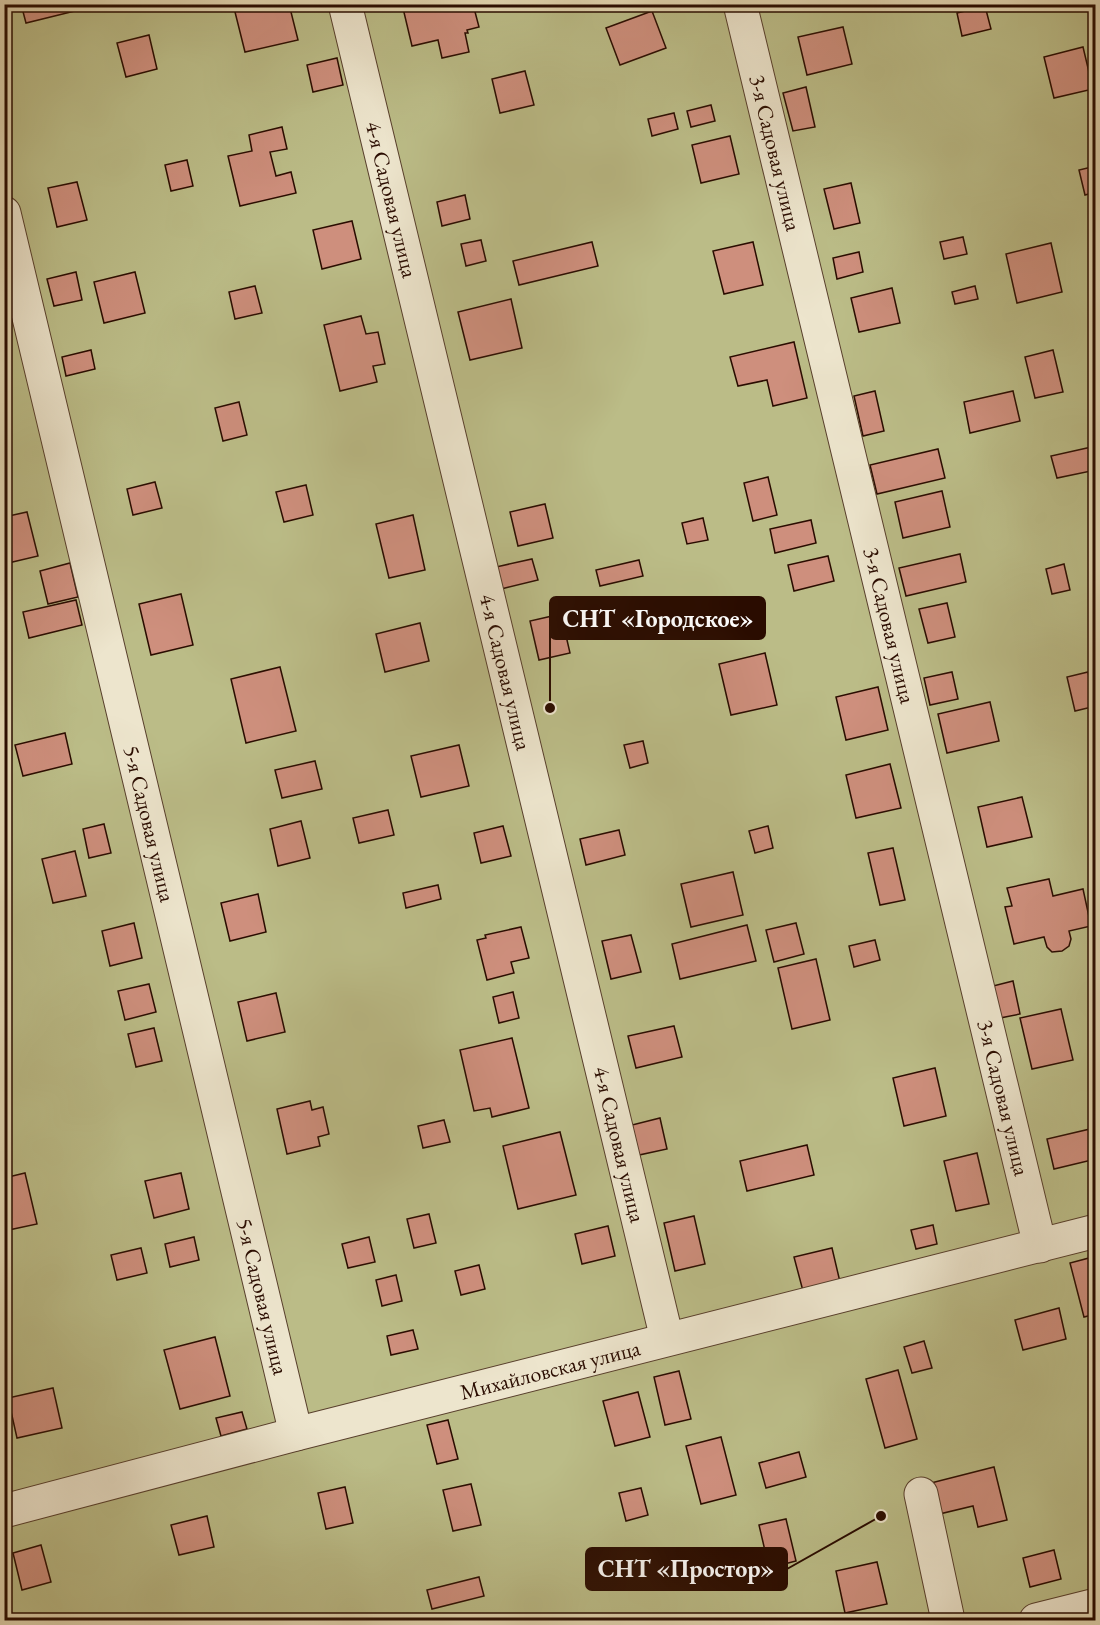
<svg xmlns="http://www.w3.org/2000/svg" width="1100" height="1625" font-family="'EB Garamond',serif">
	<rect width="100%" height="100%" fill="#e3d7b2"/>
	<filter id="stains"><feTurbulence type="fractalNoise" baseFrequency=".00333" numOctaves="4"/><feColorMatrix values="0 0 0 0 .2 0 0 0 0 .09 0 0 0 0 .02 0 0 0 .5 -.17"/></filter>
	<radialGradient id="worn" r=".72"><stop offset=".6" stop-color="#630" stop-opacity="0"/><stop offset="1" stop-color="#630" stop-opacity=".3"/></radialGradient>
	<rect fill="#bbbc87" stroke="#726444" stroke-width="1.5" x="5" y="5" width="1090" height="1615"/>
	<g fill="#ce8f7d" stroke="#2a0c00" stroke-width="1.5">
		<path d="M21,4H77L79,10L26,23Z"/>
		<path d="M233,4H289L298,40L245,52Z"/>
		<path d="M402,4H461L463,11L474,8L479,27L467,30L468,33H465L469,52L442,58L438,40L412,46Z"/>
		<path d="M985,6L991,29L962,36L957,13Z"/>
		<path d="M652,11L666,48L620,65L606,28Z"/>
		<path d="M843,27L852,64L807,75L798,37Z"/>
		<path d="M149,35L157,69L126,77L117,43Z"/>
		<path d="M1083,47L1093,89L1054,98L1044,57Z"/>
		<path d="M337,58L343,85L313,92L307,65Z"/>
		<path d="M525,71L534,105L500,113L492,79Z"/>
		<path d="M806,87L815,127L793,131L783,93Z"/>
		<path d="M711,105L715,121L691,127L687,111Z"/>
		<path d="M674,113L678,129L652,136L648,119Z"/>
		<path d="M282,127L287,149L270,152L276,176L291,172L296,193L240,206L228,156L252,151L249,135Z"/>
		<path d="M730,136L739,174L701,183L692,145Z"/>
		<path d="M187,160L193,186L171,191L165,165Z"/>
		<path d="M1096,166V192L1085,195L1079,170Z"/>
		<path d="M77,182L87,220L57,227L48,188Z"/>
		<path d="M851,183L860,223L834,229L824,189Z"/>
		<path d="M465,195L470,219L442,226L437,202Z"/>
		<path d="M352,221L361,259L322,269L313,230Z"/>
		<path d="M963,237L967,254L944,259L940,242Z"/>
		<path d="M481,240L486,261L466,266L461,244Z"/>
		<path d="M592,242L598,266L519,285L513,261Z"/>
		<path d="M753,242L763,285L724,294L713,251Z"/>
		<path d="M1051,243L1062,292L1017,303L1006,254Z"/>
		<path d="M859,252L863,272L837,279L833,258Z"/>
		<path d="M76,272L82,300L54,306L47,279Z"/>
		<path d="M135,272L145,313L104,323L94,282Z"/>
		<path d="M255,286L262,313L235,319L229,292Z"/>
		<path d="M975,286L978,299L955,304L952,292Z"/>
		<path d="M892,288L900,323L859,332L851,298Z"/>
		<path d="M511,299L522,348L470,360L458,312Z"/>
		<path d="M361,316L366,334L378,332L385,364L373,366L377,382L340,391L324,325Z"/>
		<path d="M794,342L807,398L773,406L767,380L738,386L730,357Z"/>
		<path d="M91,350L95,369L66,376L62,357Z"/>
		<path d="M1053,350L1063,392L1035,398L1025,357Z"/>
		<path d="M875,391L884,431L863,436L854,396Z"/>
		<path d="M1013,391L1020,421L970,433L964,402Z"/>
		<path d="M239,402L247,435L223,441L215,408Z"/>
		<path d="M1096,446V470L1057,478L1051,456Z"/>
		<path d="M938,449L945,478L877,494L870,465Z"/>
		<path d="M768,477L777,515L753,521L744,483Z"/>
		<path d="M155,482L162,508L133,515L127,489Z"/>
		<path d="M306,485L313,515L284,522L276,492Z"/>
		<path d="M942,491L950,527L903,538L895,502Z"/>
		<path d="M545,504L553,538L518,546L510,512Z"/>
		<path d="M27,512L38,556L4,564V517Z"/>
		<path d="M413,515L425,570L389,578L376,524Z"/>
		<path d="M703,518L708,540L687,544L682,523Z"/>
		<path d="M811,520L816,543L775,553L770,529Z"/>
		<path d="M960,554L966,582L906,596L899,568Z"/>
		<path d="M828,556L834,581L794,591L788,565Z"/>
		<path d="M532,559L538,580L501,589L496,567Z"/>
		<path d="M639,560L643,576L600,586L596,570Z"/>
		<path d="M70,563L78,597L48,604L40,571Z"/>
		<path d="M1064,564L1070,590L1052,594L1046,569Z"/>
		<path d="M181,594L193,645L151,655L139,604Z"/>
		<path d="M76,600L82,625L29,638L23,612Z"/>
		<path d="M947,603L955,637L928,643L919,609Z"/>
		<path d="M561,614L570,653L539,660L530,621Z"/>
		<path d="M420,623L429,661L385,672L376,634Z"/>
		<path d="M765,653L777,705L731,715L719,664Z"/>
		<path d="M280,667L296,731L246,743L231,679Z"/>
		<path d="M952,672L958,699L930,705L924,678Z"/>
		<path d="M1088,672L1096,706L1075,711L1067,677Z"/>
		<path d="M878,687L888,730L846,740L836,697Z"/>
		<path d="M990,702L999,741L947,753L938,714Z"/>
		<path d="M65,733L72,764L23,776L15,745Z"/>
		<path d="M643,741L648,763L630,768L624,745Z"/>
		<path d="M459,745L469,786L421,797L411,756Z"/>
		<path d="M315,761L322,789L282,798L275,770Z"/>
		<path d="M890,764L901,808L856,818L846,775Z"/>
		<path d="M1022,797L1032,837L987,847L978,807Z"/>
		<path d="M388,810L394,835L359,843L353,818Z"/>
		<path d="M301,821L310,858L278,866L270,829Z"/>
		<path d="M104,824L111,853L89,858L83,829Z"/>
		<path d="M503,826L511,856L481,863L474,833Z"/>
		<path d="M768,826L773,848L755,853L749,831Z"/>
		<path d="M619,830L625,855L586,865L580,839Z"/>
		<path d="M893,848L905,900L880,905L868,853Z"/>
		<path d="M75,851L86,896L53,903L42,859Z"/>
		<path d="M733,872L743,915L691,927L681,884Z"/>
		<path d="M1049,879L1053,896L1083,889L1091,926L1069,931L1071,939L1069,946L1062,951L1052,952L1047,947L1044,937L1014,944L1005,907L1012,906L1007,888Z"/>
		<path d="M438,885L441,899L406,908L403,893Z"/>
		<path d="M258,894L266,932L230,941L221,903Z"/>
		<path d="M134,923L142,958L110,966L102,931Z"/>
		<path d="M796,923L804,954L774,962L766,930Z"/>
		<path d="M747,925L756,961L680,979L672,944Z"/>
		<path d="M521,927L529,958L511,962L514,973L487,980L477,940L486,938L485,935Z"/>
		<path d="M631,935L641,972L611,979L602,941Z"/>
		<path d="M875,940L880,960L854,967L849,946Z"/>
		<path d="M816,959L830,1020L792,1029L778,968Z"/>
		<path d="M1013,981L1020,1014L1000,1018L993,986Z"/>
		<path d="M149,984L156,1012L125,1020L118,991Z"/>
		<path d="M513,992L519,1018L499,1023L493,997Z"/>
		<path d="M276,993L285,1032L247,1041L238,1002Z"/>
		<path d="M1061,1009L1073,1060L1032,1069L1020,1018Z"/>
		<path d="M674,1026L682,1057L636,1068L628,1036Z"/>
		<path d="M154,1028L162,1061L136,1067L128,1034Z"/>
		<path d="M512,1038L529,1108L492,1117L490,1108L474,1111L460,1050Z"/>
		<path d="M935,1068L946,1116L904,1126L893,1078Z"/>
		<path d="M310,1101L312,1110L323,1107L329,1134L318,1137L320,1146L287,1154L277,1109Z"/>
		<path d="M660,1118L667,1149L639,1155L632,1125Z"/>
		<path d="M444,1120L450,1142L423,1148L418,1126Z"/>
		<path d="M1090,1129L1096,1159L1054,1169L1047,1139Z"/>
		<path d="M560,1132L576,1195L518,1209L503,1146Z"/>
		<path d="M807,1145L814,1175L747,1191L740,1161Z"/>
		<path d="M977,1153L989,1204L956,1211L944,1161Z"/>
		<path d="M25,1173L37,1224L4,1231V1178Z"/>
		<path d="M181,1173L189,1209L154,1218L145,1181Z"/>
		<path d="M429,1214L436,1243L414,1248L407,1219Z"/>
		<path d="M694,1216L705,1264L675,1271L664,1223Z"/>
		<path d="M933,1225L937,1244L916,1249L911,1230Z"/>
		<path d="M608,1226L615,1256L582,1264L575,1234Z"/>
		<path d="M194,1237L199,1260L170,1267L165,1244Z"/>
		<path d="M369,1237L375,1262L348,1268L342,1244Z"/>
		<path d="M141,1248L147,1273L117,1280L111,1255Z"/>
		<path d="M832,1248L840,1282L803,1291L794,1257Z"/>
		<path d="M1089,1258L1096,1281V1314L1084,1317L1070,1263Z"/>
		<path d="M479,1265L485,1289L461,1295L455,1271Z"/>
		<path d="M396,1275L402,1301L382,1306L376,1280Z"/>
		<path d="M1059,1308L1066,1339L1023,1350L1015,1320Z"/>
		<path d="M413,1330L418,1349L391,1355L387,1336Z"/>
		<path d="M215,1337L230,1396L180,1409L164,1350Z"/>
		<path d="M924,1341L932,1368L912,1373L904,1347Z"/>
		<path d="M898,1370L917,1439L885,1448L866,1379Z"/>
		<path d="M679,1371L691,1419L665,1425L654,1377Z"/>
		<path d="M53,1388L62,1428L17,1438L8,1398Z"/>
		<path d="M638,1392L650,1437L615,1446L603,1401Z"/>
		<path d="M242,1412L247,1429L221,1436L216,1418Z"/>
		<path d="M448,1420L458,1459L437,1464L427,1425Z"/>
		<path d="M721,1437L736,1495L701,1504L686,1446Z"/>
		<path d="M799,1452L806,1477L766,1488L759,1463Z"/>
		<path d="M994,1467L1007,1520L978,1527L973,1506L931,1516L923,1485Z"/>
		<path d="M471,1484L481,1525L453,1531L443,1490Z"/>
		<path d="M345,1487L353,1523L326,1529L318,1493Z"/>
		<path d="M641,1488L648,1515L626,1521L619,1493Z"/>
		<path d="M207,1516L214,1547L179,1555L171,1525Z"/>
		<path d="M786,1519L796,1561L769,1568L759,1525Z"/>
		<path d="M41,1545L51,1582L22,1590L13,1553Z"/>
		<path d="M1054,1550L1061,1579L1030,1587L1023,1558Z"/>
		<path d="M877,1562L887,1604L845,1613L836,1571Z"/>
		<path d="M479,1577L484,1596L432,1609L427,1590Z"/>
	</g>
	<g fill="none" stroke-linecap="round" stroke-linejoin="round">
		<defs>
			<g id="minor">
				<path id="s1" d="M345,4L667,1339"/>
				<path id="s2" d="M740,4L1040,1246"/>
				<path id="s3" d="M4,213L296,1434"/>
				<path d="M921,1494L948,1620"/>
				<path id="s4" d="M4,1511L296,1434L1096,1231"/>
				<path d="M1036,1620L1096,1605"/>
			</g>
		</defs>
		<use href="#minor" stroke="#583f2c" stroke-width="35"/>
		<use href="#minor" stroke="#ede5cd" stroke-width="33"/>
	</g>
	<g text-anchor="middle" stroke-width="4.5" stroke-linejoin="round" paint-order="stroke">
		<g font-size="22" fill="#2a0c00" stroke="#ede5cd">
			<text dy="8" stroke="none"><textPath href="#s2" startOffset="153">3-я Садовая улица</textPath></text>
			<text dy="8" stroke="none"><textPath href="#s1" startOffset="201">4-я Садовая улица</textPath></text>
			<text dy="8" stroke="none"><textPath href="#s2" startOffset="639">3-я Садовая улица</textPath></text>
			<text dy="8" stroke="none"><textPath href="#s1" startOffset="687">4-я Садовая улица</textPath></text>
			<text dy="8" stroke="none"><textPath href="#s3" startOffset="628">5-я Садовая улица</textPath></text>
			<text dy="8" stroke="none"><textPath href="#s2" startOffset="1125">3-я Садовая улица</textPath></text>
			<text dy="8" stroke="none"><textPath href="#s1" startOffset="1173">4-я Садовая улица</textPath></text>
			<text dy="8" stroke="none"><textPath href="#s3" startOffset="1114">5-я Садовая улица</textPath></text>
			<text dy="8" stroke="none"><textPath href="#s4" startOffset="564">Михайловская улица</textPath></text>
		</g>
	</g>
	<path fill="none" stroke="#2a0c00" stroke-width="2" d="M550 708L550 618M881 1516L787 1569"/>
	<g fill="#2a0c00" stroke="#ede5cd" stroke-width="2">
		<circle cx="550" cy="708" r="6"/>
		<circle cx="881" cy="1516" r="6"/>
	</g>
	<g fill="#2a0c00" stroke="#2a0c00" stroke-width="2">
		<rect x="550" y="597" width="215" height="42" rx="6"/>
		<rect x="586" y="1548" width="201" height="42" rx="6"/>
	</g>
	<g font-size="24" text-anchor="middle" font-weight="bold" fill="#fff">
		<text x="658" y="627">СНТ «Городское»</text>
		<text x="686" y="1577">СНТ «Простор»</text>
	</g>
	<rect width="1100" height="1625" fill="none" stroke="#e3d7b2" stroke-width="24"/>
	<rect x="6" y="6" width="1088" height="1613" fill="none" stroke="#2a0c00" stroke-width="3"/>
	<rect x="12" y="12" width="1076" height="1601" fill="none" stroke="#2a0c00" stroke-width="1.5"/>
	<rect width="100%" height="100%" filter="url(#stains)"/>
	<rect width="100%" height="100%" fill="url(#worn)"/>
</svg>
